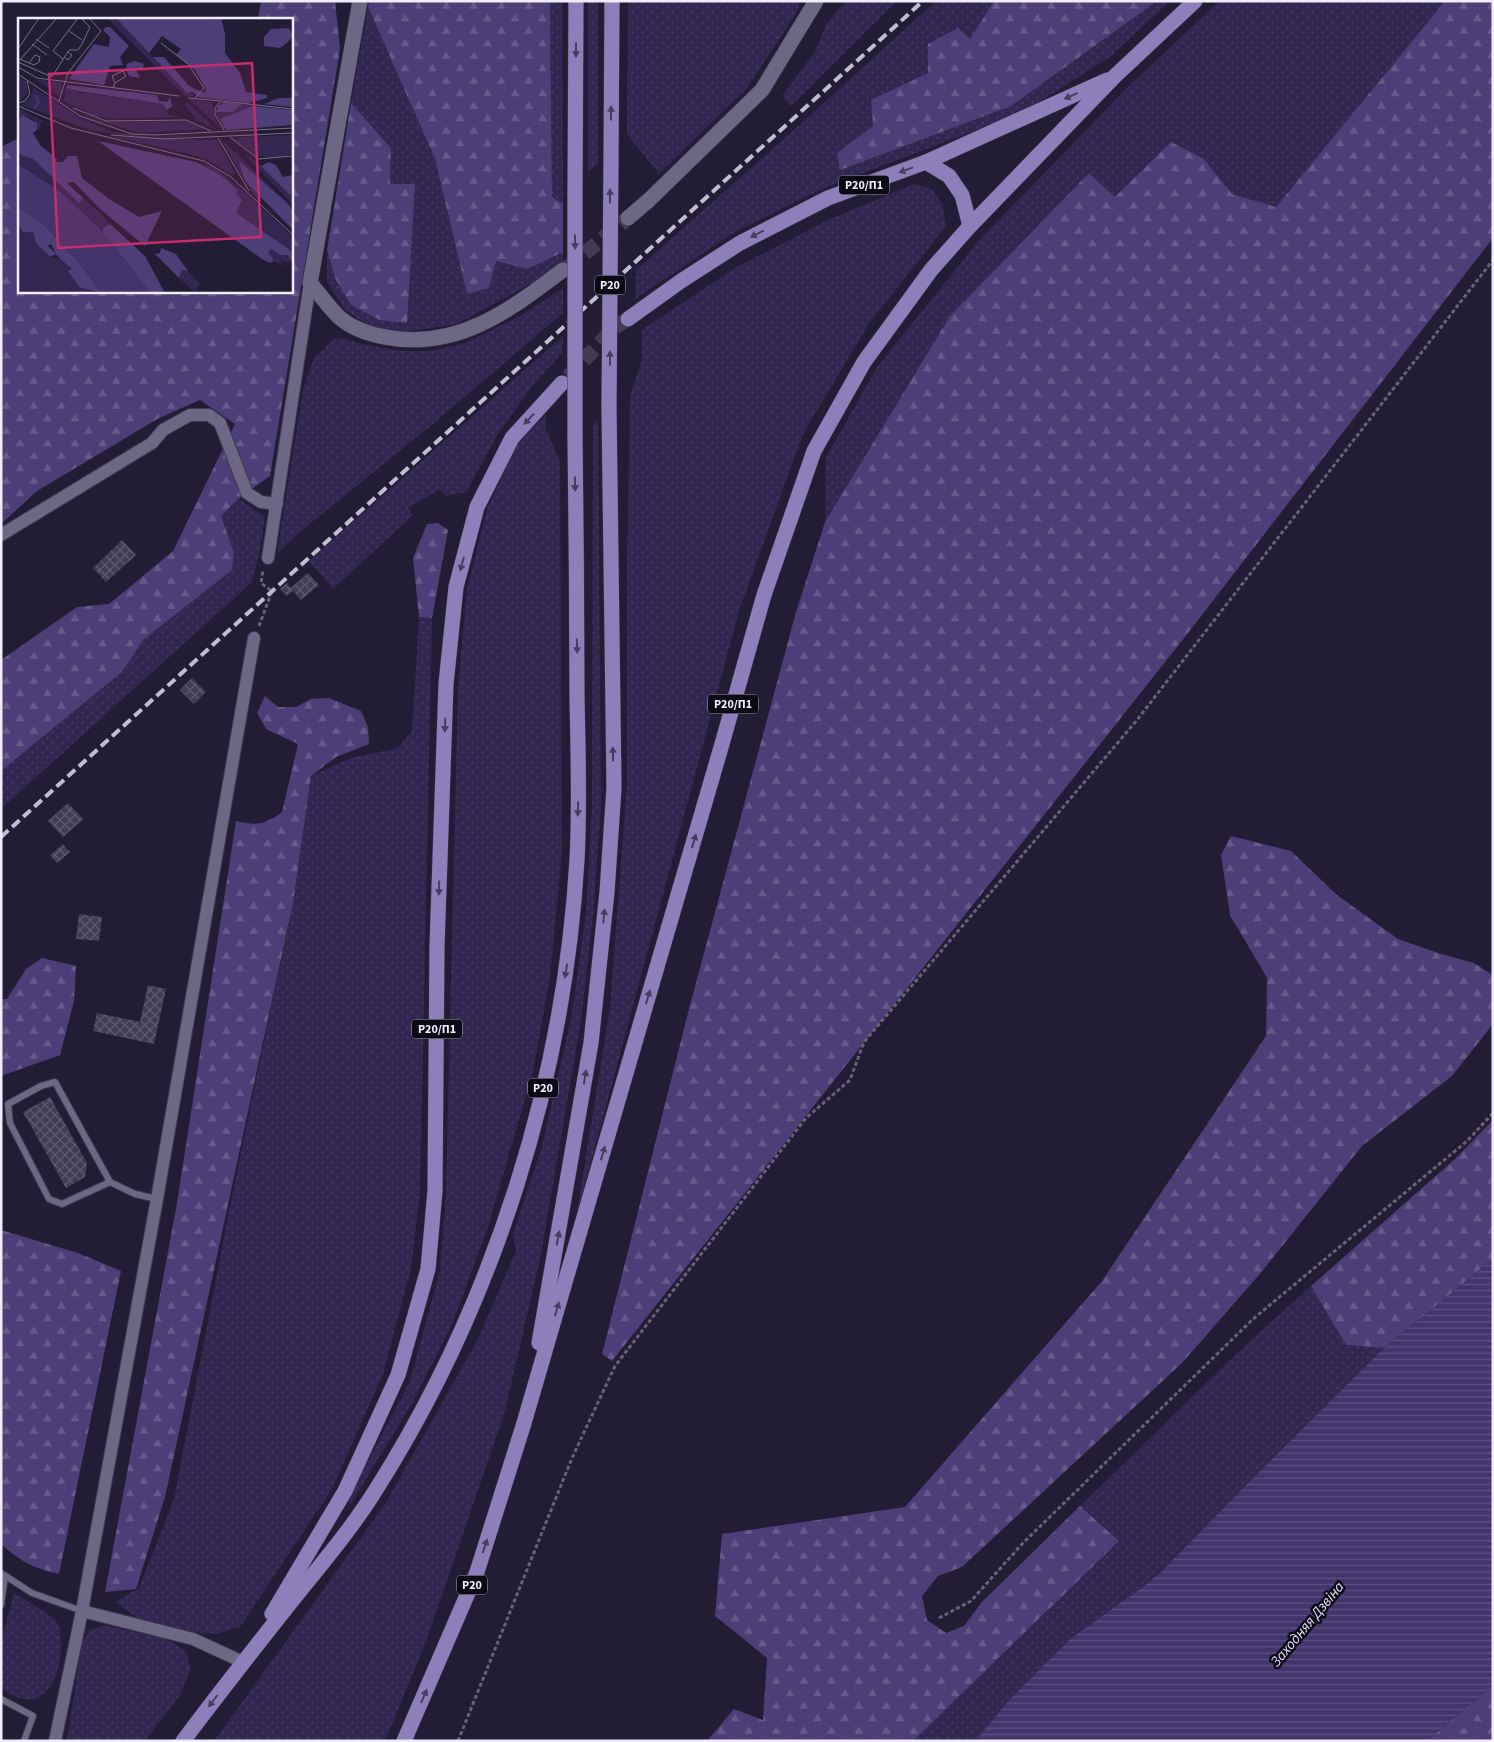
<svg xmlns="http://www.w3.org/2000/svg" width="1494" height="1742" font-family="'Source Sans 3',sans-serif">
	<defs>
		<pattern id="green-dots" width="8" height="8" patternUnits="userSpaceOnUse" patternTransform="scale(1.25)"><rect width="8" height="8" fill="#322750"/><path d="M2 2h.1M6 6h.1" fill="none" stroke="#463c62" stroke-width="1.8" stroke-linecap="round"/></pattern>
		<pattern id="forest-firs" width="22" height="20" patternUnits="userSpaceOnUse" patternTransform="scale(1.25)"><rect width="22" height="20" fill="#4d3e77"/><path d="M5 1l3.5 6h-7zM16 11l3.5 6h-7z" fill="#675a8b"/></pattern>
		<pattern id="water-rules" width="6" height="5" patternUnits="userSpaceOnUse" patternTransform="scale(1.25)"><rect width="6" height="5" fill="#43346c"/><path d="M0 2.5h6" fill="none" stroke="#5e5282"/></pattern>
		<pattern id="building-cross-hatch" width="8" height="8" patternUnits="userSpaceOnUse" patternTransform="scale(1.25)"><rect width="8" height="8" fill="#423c57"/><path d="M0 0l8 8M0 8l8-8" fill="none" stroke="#5e5870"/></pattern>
	</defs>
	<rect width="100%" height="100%" fill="#221c35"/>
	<g fill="url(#green-dots)">
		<path d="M550,1H562L563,204L552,197Z"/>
		<path d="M588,1H598V164L588,172Z"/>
		<path d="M628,1H800L797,12L747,88L659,174L627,134Z"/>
		<path d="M846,1H897L791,106L782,96L816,50L826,24Z"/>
		<path d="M936,1H994L970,39L929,73L871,100L873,126L837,153L1011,106L1157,1H1170L1110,57L1023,112L822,189L733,233L635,299L636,270L805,120Z"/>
		<path d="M1219,1H1445L1276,207L1232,194L1204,159L1115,197L1089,173L950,316L825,522L826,457L877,367L981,238L1126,89Z"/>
		<path d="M368,7L435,159L467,294L496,261L527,269L563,252V266L457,324L405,332L369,326L345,310L327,282V250L335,278L415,184H390L391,148L351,103Z"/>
		<path d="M914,184L932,189L942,204L946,226L868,325L803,434L739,611L576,1218L610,1007L627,784V567L630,396L642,360V330L735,268L826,221Z"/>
		<path d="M563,288V313L433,424L301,531L277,554L303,389L314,358L334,339L344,338L362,344L401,351H431L465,343L520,316Z"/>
		<path d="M563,336L562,353L533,385L499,432L466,492L447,496L440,489L408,508L413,515L333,589L309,561Z"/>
		<path d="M546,414V430L560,461L562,851L550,977L533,1071L488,1227L451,1327L412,1403L351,1504L347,1501L410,1381L440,1270L446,1191L458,686L467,590L487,509L517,444Z"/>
		<path d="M598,420L601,807L593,916L581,1021L540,1259L505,1411L426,1642L385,1741H214L385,1504L478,1339L516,1251L513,1234L542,1146L571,1019L586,913L592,806L593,425Z"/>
		<path d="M238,498L265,517L259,555L252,582L1,809V771L122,672L142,640L232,570L234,553L220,516Z"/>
		<path d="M419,617L432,618L420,1191L411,1269L383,1374L332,1489L240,1627L216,1634L175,1630L136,1617L115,1602L139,1588L174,1499L231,1201L293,903L311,776L351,758L398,748L412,731Z"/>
		<path d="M1311,1286L1346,1345L1384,1348L1252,1479L1160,1573L1143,1587L1070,1639L1010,1699L975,1741H913L1119,1541L1080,1506L1237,1353Z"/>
		<path d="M14,1593C22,1598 52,1615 56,1621C61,1628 61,1638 61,1647C61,1684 37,1719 1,1687V1640Z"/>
		<path d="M103,1625L166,1639L185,1650L191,1668L181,1694L145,1741H67L82,1642L89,1631Z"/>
	</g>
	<g fill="url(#forest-firs)">
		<path d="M261,1H335L340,49L270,476L239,498L221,516L234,553L232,570L143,640L122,672L1,771V660L77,607L109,604L173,551L235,424L200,400L159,418L37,491L1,524V147L19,138V291H291V19H258Z"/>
		<path d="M369,1H550L552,197L563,204V252L527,269L496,261L489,288L467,294L435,159L368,7Z"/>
		<path d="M994,1H1157L1011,106L840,170L837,153L873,126L871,100L928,73V44L958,28L970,39Z"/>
		<path d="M1445,1H1493V238L1188,633L612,1361L602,1354L690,1005L796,612L825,522L950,316L1089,173L1115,197L1171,142L1204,159L1232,194L1276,207Z"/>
		<path d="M351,103L391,148L390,184H415L407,323L380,320L351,305L335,278L327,250Z"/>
		<path d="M438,523L448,530L432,618L419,617L413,558L427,524Z"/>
		<path d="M265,696L278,707H296L311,699L329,698L361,711L368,727L369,744L336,757L311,776L293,903L165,1497L136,1589L105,1592L177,1203L236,821C258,826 264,825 282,812L298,744L266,729L257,713Z"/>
		<path d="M1231,836L1291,851L1337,895L1398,939L1438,953L1474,963L1493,975V1024L1452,1076L1362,1146L1259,1275L1182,1363L962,1567L938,1576L922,1596L927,1620L946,1633L964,1626L982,1602L1080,1506L1119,1541L913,1741H707L734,1709L763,1720L767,1658L715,1616L722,1534L905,1507L1102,1281L1266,1036L1267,978L1230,915L1221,855Z"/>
		<path d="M42,958L76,966L74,1001L60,1055L1,1076V999H7L26,969Z"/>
		<path d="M1493,1120V1259L1384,1348L1346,1345L1311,1286L1455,1159Z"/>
		<path d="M1,1230L78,1253L121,1271L59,1574C31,1567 23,1563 1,1544Z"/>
		<path d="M1493,1685V1741H1427Z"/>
	</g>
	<path fill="url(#water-rules)" d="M1493,1259V1685L1427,1741H975L1010,1699L1070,1639L1143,1587L1160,1573L1252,1479L1384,1348Z"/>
	<g fill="url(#building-cross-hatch)">
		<path d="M122,540L136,555L106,582L93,568Z"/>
		<path d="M308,573L319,585L301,600L293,591L287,596L280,589L287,583L291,588Z"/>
		<path d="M192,678L206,692L194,704L180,690Z"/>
		<path d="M68,803L83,819L63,837L48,821Z"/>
		<path d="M63,844L70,852L57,863L50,855Z"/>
		<path d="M79,914L102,917L99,941L76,939Z"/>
		<path d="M148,985L166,989L154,1044L93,1031L97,1013L140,1022Z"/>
		<path d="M50,1097L87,1163L85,1177L66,1188L23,1112Z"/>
	</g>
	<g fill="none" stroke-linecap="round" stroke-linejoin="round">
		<path stroke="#413b53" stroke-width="15" stroke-dasharray="15 8" stroke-linecap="butt" d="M567,268L628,218"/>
		<path stroke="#413b53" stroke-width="15" stroke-dasharray="15 8" stroke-linecap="butt" d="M568,377L615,327L628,319"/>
		<defs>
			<g id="service">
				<path d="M110,1182L62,1204L49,1199L10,1123L8,1104L41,1086L55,1082L110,1182L135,1194L157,1199"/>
				<path d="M1,1573L32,1593L82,1611"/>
				<path d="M1,1605L5,1576"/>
				<path d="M1,1699L33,1716L24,1741"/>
			</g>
			<g id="minor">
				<path d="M1,535L152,443L163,430L190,415H209L220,423L247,493L261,502L277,504"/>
				<path d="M268,558L310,283"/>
				<path d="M82,1611L193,1639L243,1662"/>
				<path d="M55,1741L82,1611L157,1199L254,638"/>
			</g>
			<g id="tertiary">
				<path d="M360,1L310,283C320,294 329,308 340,318C353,329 368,334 385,337C456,351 509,311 563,270"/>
				<path d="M628,218L649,200L762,90L816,1"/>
			</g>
			<g id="primary">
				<path d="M611,162L612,1"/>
				<path d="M926,162L949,176L962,195L970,226"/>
				<path d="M575,194L576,1"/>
				<path d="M628,319L681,281L740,243L828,198L926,162L1107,80"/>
				<path d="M539,1343L591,1043L607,892L614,788L609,407"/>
				<path d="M272,1614L345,1491L398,1375L428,1269L435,1191L437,946L446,684L456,587L477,507L512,438L562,383"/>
				<path d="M183,1741C217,1696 252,1651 287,1607C318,1568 351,1530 377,1488C495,1301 564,1080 577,860C580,806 578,751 577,697C577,610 576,522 575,435"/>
				<path d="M404,1741L477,1572L524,1423L722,744L764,595L814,451L864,362L931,270L970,226L1115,76L1195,1"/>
			</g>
		</defs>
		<use href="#service" stroke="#3e394e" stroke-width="8"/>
		<use href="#minor" stroke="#3e394e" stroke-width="14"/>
		<use href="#tertiary" stroke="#3e394e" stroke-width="16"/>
		<use href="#primary" stroke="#3e394e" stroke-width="16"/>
		<g stroke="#676278" stroke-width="3" stroke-dasharray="4 2.5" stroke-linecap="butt">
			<path d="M259,626L272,591L261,583L263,570"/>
			<path d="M939,1618L971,1601L1023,1543L1253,1319L1467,1141L1493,1113"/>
			<path d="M458,1741L572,1458L615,1366L806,1118L850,1080L864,1042L1137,720L1493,260"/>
		</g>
		<use href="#service" stroke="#6c6784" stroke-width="6"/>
		<use href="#minor" stroke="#6c6784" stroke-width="12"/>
		<use href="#tertiary" stroke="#6c6784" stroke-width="15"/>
		<use href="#primary" stroke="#8c7fba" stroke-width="15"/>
		<path stroke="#c2bed1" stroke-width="4" stroke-dasharray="10 5" stroke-linecap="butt" d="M1,837L923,1"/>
		<defs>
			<g id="primary-bridge">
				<path d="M609,407L611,162"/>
				<path d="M575,435V194"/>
			</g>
		</defs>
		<use href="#primary-bridge" stroke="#3e394e" stroke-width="16" stroke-linecap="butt"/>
		<use href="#primary-bridge" stroke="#8c7fba" stroke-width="15"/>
	</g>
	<defs><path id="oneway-solid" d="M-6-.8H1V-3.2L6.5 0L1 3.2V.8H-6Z" transform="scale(1.25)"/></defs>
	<g fill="#453e5e">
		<use href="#oneway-solid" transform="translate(576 50) rotate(90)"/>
		<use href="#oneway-solid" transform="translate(1071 96) rotate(156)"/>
		<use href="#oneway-solid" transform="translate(611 113) rotate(-89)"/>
		<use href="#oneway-solid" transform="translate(906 170) rotate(160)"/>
		<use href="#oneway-solid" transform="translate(610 196) rotate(-90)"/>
		<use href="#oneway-solid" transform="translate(757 234) rotate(153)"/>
		<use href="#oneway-solid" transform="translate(575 242) rotate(90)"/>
		<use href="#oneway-solid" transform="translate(610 358) rotate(-90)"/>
		<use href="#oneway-solid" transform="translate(529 419) rotate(133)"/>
		<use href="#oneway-solid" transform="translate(575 484) rotate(89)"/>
		<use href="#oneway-solid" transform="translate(462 564) rotate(105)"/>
		<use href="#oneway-solid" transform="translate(577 646) rotate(89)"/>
		<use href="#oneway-solid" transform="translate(445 725) rotate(92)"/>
		<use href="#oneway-solid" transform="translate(613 754) rotate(-91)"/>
		<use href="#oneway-solid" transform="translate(578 809) rotate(91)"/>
		<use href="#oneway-solid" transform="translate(694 841) rotate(-74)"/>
		<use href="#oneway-solid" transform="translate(439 888) rotate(92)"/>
		<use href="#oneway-solid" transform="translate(604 916) rotate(-84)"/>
		<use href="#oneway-solid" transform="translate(566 971) rotate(99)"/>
		<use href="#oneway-solid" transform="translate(648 997) rotate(-74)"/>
		<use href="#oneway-solid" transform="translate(585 1077) rotate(-81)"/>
		<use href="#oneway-solid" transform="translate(603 1153) rotate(-74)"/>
		<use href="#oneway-solid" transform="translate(558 1238) rotate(-80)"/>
		<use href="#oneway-solid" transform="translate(557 1309) rotate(-74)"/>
		<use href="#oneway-solid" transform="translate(485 1546) rotate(-72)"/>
		<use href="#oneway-solid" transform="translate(424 1696) rotate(-67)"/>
		<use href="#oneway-solid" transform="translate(213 1701) rotate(127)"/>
	</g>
	<g text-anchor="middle" stroke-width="5" stroke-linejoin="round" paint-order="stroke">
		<g fill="#0b0913" stroke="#aba9b8" stroke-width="1">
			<rect x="839" y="175.5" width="50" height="19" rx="4"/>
			<rect x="595" y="275.5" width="30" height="19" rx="4"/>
			<rect x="708" y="694.5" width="50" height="19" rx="4"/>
			<rect x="412" y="1019.5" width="50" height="19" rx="4"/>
			<rect x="528" y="1078.5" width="30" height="19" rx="4"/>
			<rect x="457" y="1575.5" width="30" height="19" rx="4"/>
		</g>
		<g font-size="12" font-weight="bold" fill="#f0edfe">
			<text x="864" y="189">Р20/П1</text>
			<text x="610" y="289">Р20</text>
			<text x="733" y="708">Р20/П1</text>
			<text x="437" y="1033">Р20/П1</text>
			<text x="543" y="1092">Р20</text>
			<text x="472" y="1589">Р20</text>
		</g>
		<g font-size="15" font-style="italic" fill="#e0dafe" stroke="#0b0913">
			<text transform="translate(1307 1624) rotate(-50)" y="5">Заходняя Дзвіна</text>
		</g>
	</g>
	<g transform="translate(18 18)">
		<rect width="275" height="275" fill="#221c35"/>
		<path d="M89,0H98L169,75L177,76L175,79L167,78ZM0,58L8,64L10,76L0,84ZM18,61L44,65L43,77L37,76ZM48,68L60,74L145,86L151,97L164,99L98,101L76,98L46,83ZM15,69L61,99L91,113L131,119L188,117L143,120L118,119L72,112L3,87L12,81ZM171,81L194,84L197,101L204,112ZM170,84L198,112L179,102L167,87ZM207,84L215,94L224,86L235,88L203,101L206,104V112L197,94L203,85ZM0,90L23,102L28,104L22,105L23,110L19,112V105L12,99L0,104ZM61,95L88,104L168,103L187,111L123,115L73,101ZM275,117V136L259,140L237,138L217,123L222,119ZM95,119L199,122L217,155L213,157L188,141L167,135ZM203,121L275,190V193L231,154L240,180L275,214L234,175ZM4,135L15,141L61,184L65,180L84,197L92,206L85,210V214L42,173L0,146V136ZM227,137L239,144L275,180V187ZM178,144L196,149L230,177L275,219L274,235L217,195L223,186L218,176L220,173L203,157ZM0,206L15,214L18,225L32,239L43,241L54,251L52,254L61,269L70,270L74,275H0ZM253,230L273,241L270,245L262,242L268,249L256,243L249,234ZM164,252L170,253L182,265L177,275L161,260Z" fill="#322750"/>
		<path d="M98,0H203L207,16V35L222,55L228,74L249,77V80L230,85L180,79L175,74L169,75L135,39H146L171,68L186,75L188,71L177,52L158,37L163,31L144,18L131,35ZM88,9H92L111,28L102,39L105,47L92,48L86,67L51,61L76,26L91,29L92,19L85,12ZM271,10L275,18L270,24L262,30L246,28V19L253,11ZM117,43L126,46L125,50H117L122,60L111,58L108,51L109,46ZM49,67L139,77L141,83L149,84L152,79L154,88L149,92L145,86L60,73L49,70ZM261,80H275V89L246,86ZM206,84L224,86L215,94H198L200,88ZM235,88L275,92V107L208,112L202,101ZM4,97L19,105V112L15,115L23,128L39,141L38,144H45L50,138H59L64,160L91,181L121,199L144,193L127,228L82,191L56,164L49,165L65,180L61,185L15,141L0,136V104ZM80,123L178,144L203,157L220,173L218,176L224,182L218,195L275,234V245L269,237H263L253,231L250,234L256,243L252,245L244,241ZM221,143L269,185L275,193V212L227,163ZM251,144L258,147L265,159L275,157L273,178L243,148ZM0,189L26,207L64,248L83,275L61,269L50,253L54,251L39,238L33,226L30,228L38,236L32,239L18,225L15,214H5L0,206ZM92,206L127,238L147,275H132L85,214V210ZM143,230L158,236L170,253L164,252L161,260L137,236L142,235Z" fill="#4d3e77"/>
		<path d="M0,146L42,173L85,214L132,275H83L64,248L26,207L0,189Z" fill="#43346c"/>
		<path fill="none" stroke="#43346c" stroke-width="2.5" d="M16,90L21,85L17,77"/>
		<path fill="none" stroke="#747085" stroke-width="1" d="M51,13L64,22M18,21L31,30M143,25L170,46L186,70L177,80M14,26L29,37M0,31L21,0M46,39L50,42L54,37L50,34M2,41L11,45L16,47L21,44L22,39L17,37L11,45M45,41L35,33L60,0M0,44L34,59L51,32H60L64,26L72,9L63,0M0,44L39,0M0,49L19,60L161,78M0,56L62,98L114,116L137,117L275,110M95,70L97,65L108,58L105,53L94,58L97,65M170,80L203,83M41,83L50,55L83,13L71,0M0,85L7,83L12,76L9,63M0,88L53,110L186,143L213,159L275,217M55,90L88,103L168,102L193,113M206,112L197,97V90L203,83L275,91M93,117L146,121L275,115M212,119L240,141L275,138M200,120L231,173"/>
		<path fill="#c72d6b" fill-opacity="0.15" stroke="#c72d6b" stroke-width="2.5" d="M234,45L243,219L40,230L31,56Z"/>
		<rect width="275" height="275" fill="none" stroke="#f0edfe" stroke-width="2.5"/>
	</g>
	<rect width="1494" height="1742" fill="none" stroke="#f0edfe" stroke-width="5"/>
</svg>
